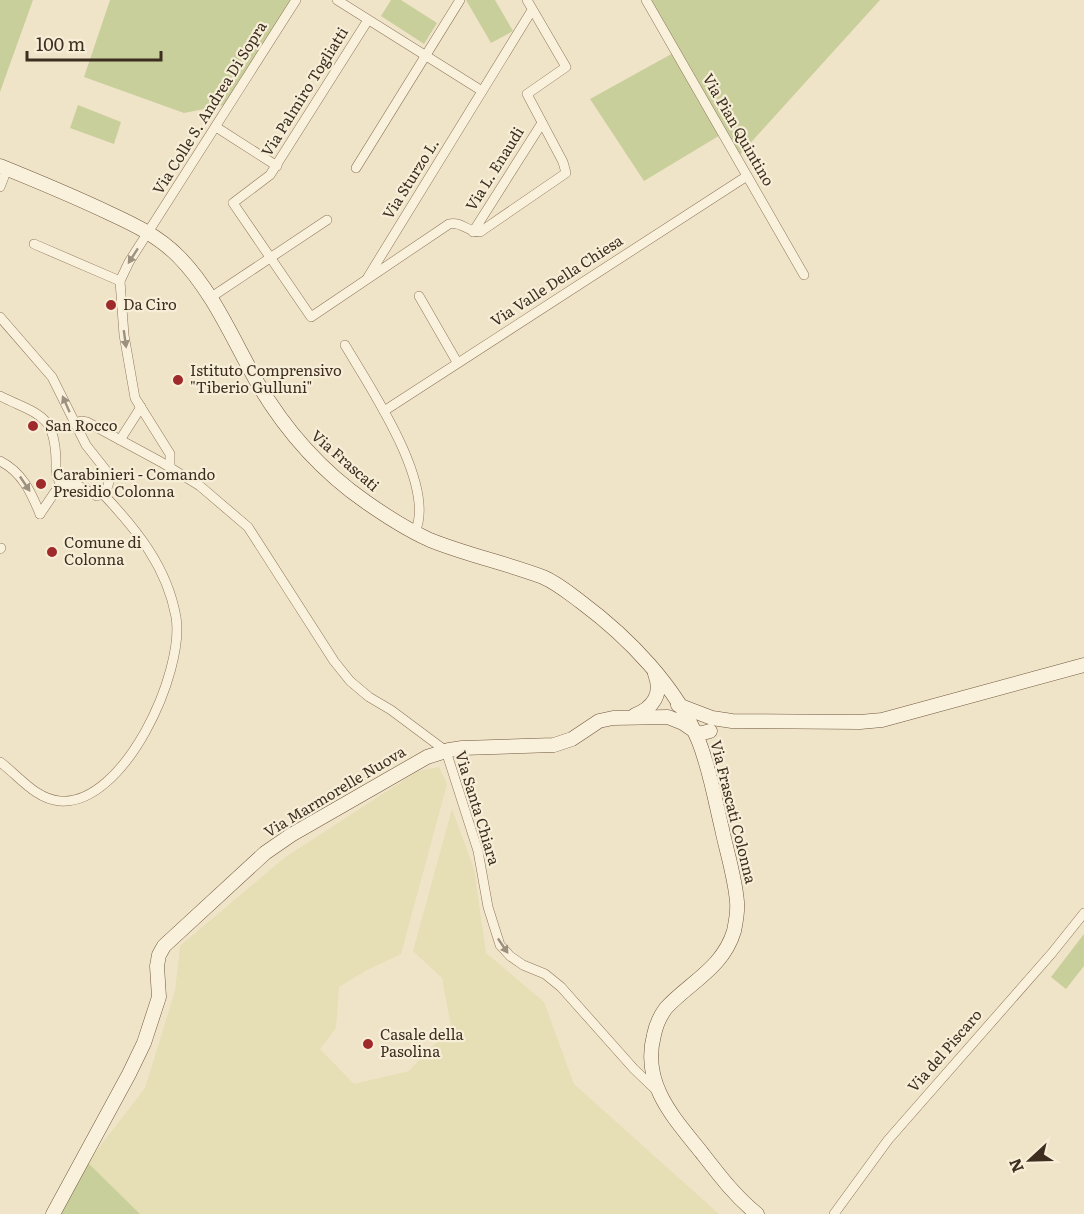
<svg xmlns="http://www.w3.org/2000/svg" width="1084" height="1214" font-family="Literata,serif">
	<rect width="100%" height="100%" fill="#f0e4c8"/>
	<path fill="#e6deb5" d="M439,767L447,784L401,954L365,971L339,987L336,1028L320,1049L354,1084L409,1071L451,1027L442,978L413,951L452,809L474,869L486,953L544,1002L574,1084L719,1214H140L87,1163L145,1088L175,991L180,946L284,858L418,771Z"/>
	<g fill="#c9cf9b">
		<path d="M0,0H33L0,92Z"/>
		<path d="M110,0H296L230,104L184,113L84,77Z"/>
		<path d="M391,0H401L437,23L424,44L381,16Z"/>
		<path d="M466,0H495L513,31L491,43Z"/>
		<path d="M646,0H880L736,159L722,134L644,181L590,99L675,52Z"/>
		<path d="M78,105L121,122L114,144L70,128Z"/>
		<path d="M1084,934V966L1066,989L1051,977Z"/>
		<path d="M87,1162L140,1214H59Z"/>
	</g>
	<g fill="none" stroke-linecap="round" stroke-linejoin="round">
		<defs>
			<g id="street">
				<path d="M337,0L482,91"/>
				<path d="M646,0L804,275"/>
				<path d="M368,20L270,175L233,203L311,317L449,224C461,221 468,232 480,232L566,173L563,162L527,94L566,67L527,0"/>
				<path d="M216,127L277,166"/>
				<path d="M356,168L460,0"/>
				<path d="M0,187L7,169"/>
				<path d="M473,232L542,123"/>
				<path d="M34,244L120,281"/>
				<path d="M368,277L532,10"/>
				<path d="M419,296L457,362"/>
				<path d="M210,298L327,220"/>
				<path d="M0,317L52,377L86,445L105,469L110,479L106,491L97,496L75,484L61,483"/>
				<path d="M345,345C369,386 437,485 415,532"/>
				<path d="M0,396C38,415 55,413 56,461C56,469 55,477 61,483"/>
				<path d="M384,411L747,176"/>
				<path d="M75,424L81,421L87,422L161,462L200,486L248,527L334,661L350,681L369,697L391,710L446,751L478,851L488,907L500,945L510,956L523,965L545,974L561,987L634,1069L658,1092"/>
				<path d="M120,440L141,407"/>
				<path d="M0,461C22,472 31,492 40,514"/>
				<path d="M170,467V454L135,398L124,335L120,281L129,262L296,0"/>
				<path d="M40,514L61,483"/>
				<path d="M0,549L1,548"/>
				<path d="M0,762C18,775 35,799 60,801C124,806 185,672 176,617C167,567 137,530 103,494"/>
				<path d="M834,1214L888,1140L1052,953L1084,913"/>
			</g>
			<g id="secondary">
				<path d="M0,166C37,181 73,196 109,213C135,225 158,236 178,256C213,291 233,340 257,382C285,430 320,470 366,502C386,516 408,530 430,540C467,555 506,563 543,577C557,583 569,593 581,602C628,637 677,687 699,742C710,770 715,800 722,829C727,853 735,877 737,902C738,912 736,921 734,931C723,968 690,982 666,1008C660,1016 656,1025 654,1035C641,1084 674,1118 702,1153C719,1175 735,1196 757,1214"/>
				<path d="M678,705L712,718L732,721L860,722L882,720L1084,665"/>
				<path d="M635,715C653,708 663,694 655,674"/>
				<path d="M53,1214L129,1074L144,1043L159,997L157,966L159,955L164,946L265,853L291,835L427,757L449,750L462,748L554,745L572,739L599,721L613,718L668,717L683,723L699,734L710,731"/>
			</g>
		</defs>
		<use href="#street" stroke="#8d765c" stroke-width="10"/>
		<use href="#secondary" stroke="#6f573f" stroke-width="15"/>
		<use href="#street" stroke="#faf1dc" stroke-width="9"/>
		<use href="#secondary" stroke="#faf1dc" stroke-width="14"/>
	</g>
	<defs><path id="oneway-solid" d="M-6-.8H1V-3.2L6.5 0L1 3.2V.8H-6Z" transform="scale(1.5)"/></defs>
	<g fill="#9c907e">
		<use href="#oneway-solid" transform="translate(133 256) rotate(123)"/>
		<use href="#oneway-solid" transform="translate(125 339) rotate(82)"/>
		<use href="#oneway-solid" transform="translate(66 404) rotate(-114)"/>
		<use href="#oneway-solid" transform="translate(25 484) rotate(56)"/>
		<use href="#oneway-solid" transform="translate(503 946) rotate(56)"/>
	</g>
	<g fill="#9e2a2b" stroke="#f7eed8" stroke-width="2">
		<circle cx="111" cy="305" r="6"/>
		<circle cx="178" cy="380" r="6"/>
		<circle cx="33" cy="426" r="6"/>
		<circle cx="41" cy="484" r="6"/>
		<circle cx="52" cy="552" r="6"/>
		<circle cx="368" cy="1044" r="6"/>
	</g>
	<g text-anchor="middle" stroke-width="4.5" stroke-linejoin="round" paint-order="stroke">
		<g font-size="15" fill="#3d2e20" stroke="#f7eed8">
			<text transform="translate(305 92) rotate(-58)" y="5">Via Palmiro Togliatti</text>
			<text transform="translate(210 108) rotate(-58)" y="5">Via Colle S. Andrea Di Sopra</text>
			<text transform="translate(738 130) rotate(60)" y="5">Via Pian Quintino</text>
			<text transform="translate(495 169) rotate(-58)" y="5">Via L. Enaudi</text>
			<text transform="translate(411 179) rotate(-58)" y="5">Via Sturzo L.</text>
			<text transform="translate(557 281) rotate(-33)" y="5">Via Valle Della Chiesa</text>
			<text transform="translate(345 461) rotate(41)" y="5">Via Frascati</text>
			<text transform="translate(335 792) rotate(-31)" y="5">Via Marmorelle Nuova</text>
			<text transform="translate(477 808) rotate(73)" y="5">Via Santa Chiara</text>
			<text transform="translate(733 812) rotate(76)" y="5">Via Frascati Colonna</text>
			<text transform="translate(945 1051) rotate(-49)" y="5">Via del Piscaro</text>
		</g>
		<g font-size="15" fill="#3d2e20" stroke="#f7eed8" text-anchor="start">
			<text x="123" y="310">Da Ciro</text>
			<text x="190" y="376">Istituto Comprensivo<tspan x="190" dy="17">"Tiberio Gulluni"</tspan></text>
			<text x="45" y="431">San Rocco</text>
			<text x="53" y="480">Carabinieri - Comando<tspan x="53" dy="17">Presidio Colonna</tspan></text>
			<text x="64" y="548">Comune di<tspan x="64" dy="17">Colonna</tspan></text>
			<text x="380" y="1040">Casale della<tspan x="380" dy="17">Pasolina</tspan></text>
		</g>
	</g>
	<g transform="translate(1030 1160) rotate(248)" stroke="#f7eed8" stroke-width="4.5" paint-order="stroke">
	<path d="M0-4.5L10 22L0 15L-10 22Z" fill="#3d2e20"/>
	<text y="-9" font-size="16" font-weight="bold" text-anchor="middle" fill="#3d2e20">N</text>
	</g>
	<path d="M27 51v9h134v-9" fill="none" stroke="#3d2e20" stroke-width="3"/>
	<text x="36" y="51" font-size="18" fill="#3d2e20" stroke="#f7eed8" stroke-width="4.5" paint-order="stroke">100 m</text>
</svg>
